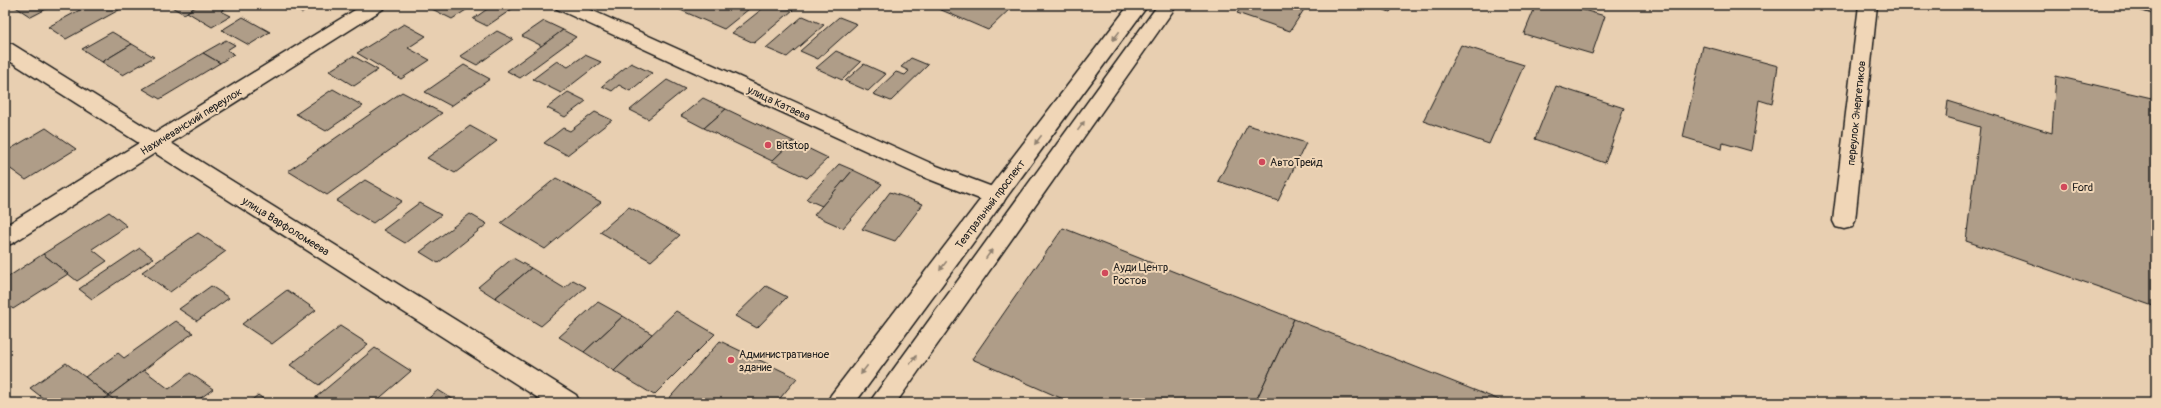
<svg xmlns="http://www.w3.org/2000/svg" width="2161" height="408" font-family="Pangolin,sans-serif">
	<rect width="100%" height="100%" fill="#e8cfb1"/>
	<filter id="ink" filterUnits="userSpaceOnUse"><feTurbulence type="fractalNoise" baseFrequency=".025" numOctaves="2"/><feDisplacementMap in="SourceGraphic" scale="8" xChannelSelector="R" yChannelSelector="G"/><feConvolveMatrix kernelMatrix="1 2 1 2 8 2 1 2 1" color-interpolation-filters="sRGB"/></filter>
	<g filter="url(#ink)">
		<g fill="#af9d88" stroke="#1c1c1c">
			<path d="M16,5H54L31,17L14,6Z"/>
			<path d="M89,5H128L66,39L48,27Z"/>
			<path d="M168,5H199L184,14Z"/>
			<path d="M199,5H231L221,11L231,16L212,27L187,12Z"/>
			<path d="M288,5H315L302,13Z"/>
			<path d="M434,5H474L452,19L430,8Z"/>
			<path d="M493,5H510L515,7L487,26L473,19Z"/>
			<path d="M683,5H754L724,29L678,9Z"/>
			<path d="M767,5H781L793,10L754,43L732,33Z"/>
			<path d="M933,5H1014L988,30L932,6Z"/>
			<path d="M1243,5H1307L1290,31L1237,13Z"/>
			<path d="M1371,5H1395L1390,12Z"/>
			<path d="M1536,5H1565L1605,16L1592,54L1524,34Z"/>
			<path d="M803,16L824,25L787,57L766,48Z"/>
			<path d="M243,17L270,32L249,45L222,30Z"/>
			<path d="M839,17L857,24L818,59L800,51Z"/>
			<path d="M544,21L563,30L542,46L522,36Z"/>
			<path d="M404,24L426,36L408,48L430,60L401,79L357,53Z"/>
			<path d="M563,30L576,37L520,78L507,71Z"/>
			<path d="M497,31L513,39L477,65L460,56Z"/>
			<path d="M112,32L132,44L102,62L82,49Z"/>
			<path d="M226,40L235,45L227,50L234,54L220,63L203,53Z"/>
			<path d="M132,44L154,57L123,75L102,62Z"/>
			<path d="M1461,45L1524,65L1489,144L1423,121Z"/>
			<path d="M1703,46L1778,66L1772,104L1759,100L1751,151L1723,143L1722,149L1683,137Z"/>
			<path d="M836,51L861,62L842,80L816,68Z"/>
			<path d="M203,53L220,63L160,99L143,89Z"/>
			<path d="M585,55L601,62L561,93L533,79L557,61L568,67Z"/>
			<path d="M353,56L378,70L354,86L329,71Z"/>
			<path d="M911,58L928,65L891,101L873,94L896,72L905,75L909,71L901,67Z"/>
			<path d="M631,63L652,73L630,91L619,85L612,91L602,86Z"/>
			<path d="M864,64L886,74L868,91L845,81Z"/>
			<path d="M464,65L490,79L451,106L425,92Z"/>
			<path d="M2056,76L2156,99V307L1966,241L1980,127L1946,117L1948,101L2052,133Z"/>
			<path d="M667,80L685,89L648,119L630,110Z"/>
			<path d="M1556,86L1624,108L1605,163L1535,139Z"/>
			<path d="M333,89L363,106L326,131L296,114Z"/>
			<path d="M402,92L442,113L327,195L288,171Z"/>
			<path d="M568,92L586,101L565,117L547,108Z"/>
			<path d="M703,98L726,109L704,128L681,116Z"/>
			<path d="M726,109L793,141L772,161L704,128Z"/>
			<path d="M595,112L612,120L567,155L544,143L563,128L570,131Z"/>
			<path d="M1248,125L1306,143L1278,201L1218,181Z"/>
			<path d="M470,126L497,141L455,173L427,158Z"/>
			<path d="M46,128L76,149L26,180L5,165V152Z"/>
			<path d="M793,141L828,158L807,178L772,161Z"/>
			<path d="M839,164L853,170L822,206L806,199Z"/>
			<path d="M853,170L882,184L843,228L814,215Z"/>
			<path d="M556,178L601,202L545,249L501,223Z"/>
			<path d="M365,180L402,201L373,223L336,201Z"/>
			<path d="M890,192L923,204L895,241L862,229Z"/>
			<path d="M419,203L441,215L405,243L383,230Z"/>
			<path d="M629,207L680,235L651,261L600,232Z"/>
			<path d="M109,212L127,226L92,249L107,261L77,281L43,254Z"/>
			<path d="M470,214L487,224L438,263L420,252Z"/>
			<path d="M1063,228L1294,319L1255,403H1072L972,359Z"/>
			<path d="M198,233L226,251L170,292L142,272Z"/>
			<path d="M140,248L153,258L92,299L79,289Z"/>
			<path d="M43,254L68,274L13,309L5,303V279Z"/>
			<path d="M513,258L531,268L495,298L478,287Z"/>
			<path d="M531,268L564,288L573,280L586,287L541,326L495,298Z"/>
			<path d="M211,286L229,298L197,321L179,309Z"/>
			<path d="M766,286L787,297L757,328L735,316Z"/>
			<path d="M287,290L316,310L272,344L242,324Z"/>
			<path d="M598,302L623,316L584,352L559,337Z"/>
			<path d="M676,311L715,334L654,395L614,371Z"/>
			<path d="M623,316L652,334L614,371L584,352Z"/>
			<path d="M1294,319L1507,403H1255Z"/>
			<path d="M176,321L193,333L109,396L85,377L118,353L124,358Z"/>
			<path d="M340,326L368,344L319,385L290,365Z"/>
			<path d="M720,341L797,378L776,403H665Z"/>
			<path d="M375,348L411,371L374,403H325L316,397Z"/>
			<path d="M66,363L85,377L109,396L99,403H49L30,388Z"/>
			<path d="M144,370L169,389L190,373L213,389L194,403H118L109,396Z"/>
			<path d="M438,390L459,403H423Z"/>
			<path d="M258,395L269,403H248Z"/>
		</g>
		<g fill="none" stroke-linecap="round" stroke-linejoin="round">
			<defs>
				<g id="minor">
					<path d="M363,5H385L383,9L171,143L576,395L580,403H546L155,153L13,243L5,246V226L139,143L5,58V43L12,44L155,133Z"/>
					<path d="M555,5H580L937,166L1003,191L1006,197L1003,203L995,205L921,176L557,9Z"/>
					<path d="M1859,5H1877L1855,221L1852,227L1844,229L1836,227L1833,221Z"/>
				</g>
				<path id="secondary" d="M2137,5H2156V14L2139,9Z"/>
				<g id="primary">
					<path d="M1129,5H1148L855,403H827L831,395Z"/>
					<path d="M1158,5H1177L896,403H869Z"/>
				</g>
			</defs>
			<use href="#minor" stroke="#1c1c1c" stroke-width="3"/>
			<use href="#secondary" stroke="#1c1c1c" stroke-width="3"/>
			<use href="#primary" stroke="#1c1c1c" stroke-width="3"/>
			<use href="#minor" fill="#f0d6b7" fill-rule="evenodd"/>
			<use href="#secondary" fill="#f0d6b7" fill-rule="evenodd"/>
			<use href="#primary" fill="#f0d6b7" fill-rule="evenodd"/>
		</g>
		<defs><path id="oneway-solid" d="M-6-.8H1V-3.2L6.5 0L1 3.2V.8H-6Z"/></defs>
		<g fill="#918271">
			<use href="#oneway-solid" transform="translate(1116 36) rotate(127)"/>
			<use href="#oneway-solid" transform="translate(1081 126) rotate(-54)"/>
			<use href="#oneway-solid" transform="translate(1038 140) rotate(127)"/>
			<use href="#oneway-solid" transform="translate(989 254) rotate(-54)"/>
			<use href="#oneway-solid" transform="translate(943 266) rotate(127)"/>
			<use href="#oneway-solid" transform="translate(913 360) rotate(-54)"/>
			<use href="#oneway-solid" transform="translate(864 370) rotate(127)"/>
		</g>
	</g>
	<g fill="#d1495b" stroke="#f0d6b7" stroke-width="1.5">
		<circle cx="768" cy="145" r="4"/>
		<circle cx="1262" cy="162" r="4"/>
		<circle cx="2064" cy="187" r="4"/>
		<circle cx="1105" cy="273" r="4"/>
		<circle cx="731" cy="360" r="4"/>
	</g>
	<g text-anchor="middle" stroke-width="4" stroke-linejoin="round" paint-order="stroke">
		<g font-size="11" fill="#1c1c1c" stroke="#f0d6b7">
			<text transform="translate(779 103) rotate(25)" y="4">улица Катаева</text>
			<text transform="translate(1856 113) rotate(-84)" y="4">переулок Энергетиков</text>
			<text transform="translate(191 121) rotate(-32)" y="4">Нахичеванский переулок</text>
			<text transform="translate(990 204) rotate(-53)" y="4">Театральный проспект</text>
			<text transform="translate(286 226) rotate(32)" y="4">улица Варфоломеева</text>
		</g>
		<g font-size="11" fill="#1c1c1c" stroke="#f0d6b7" text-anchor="start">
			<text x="776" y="149">Bitstop</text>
			<text x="1270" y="166">АвтоТрейд</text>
			<text x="2072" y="191">Ford</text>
			<text x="1113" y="271">Ауди Центр<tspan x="1113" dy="13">Ростов</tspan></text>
			<text x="739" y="358">Административное<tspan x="739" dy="13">здание</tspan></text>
		</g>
	</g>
	<rect width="2161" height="408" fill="none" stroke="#f0d6b7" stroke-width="20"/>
	<rect x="10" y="10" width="2141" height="388" fill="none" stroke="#1c1c1c" stroke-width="1.5" filter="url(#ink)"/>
</svg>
